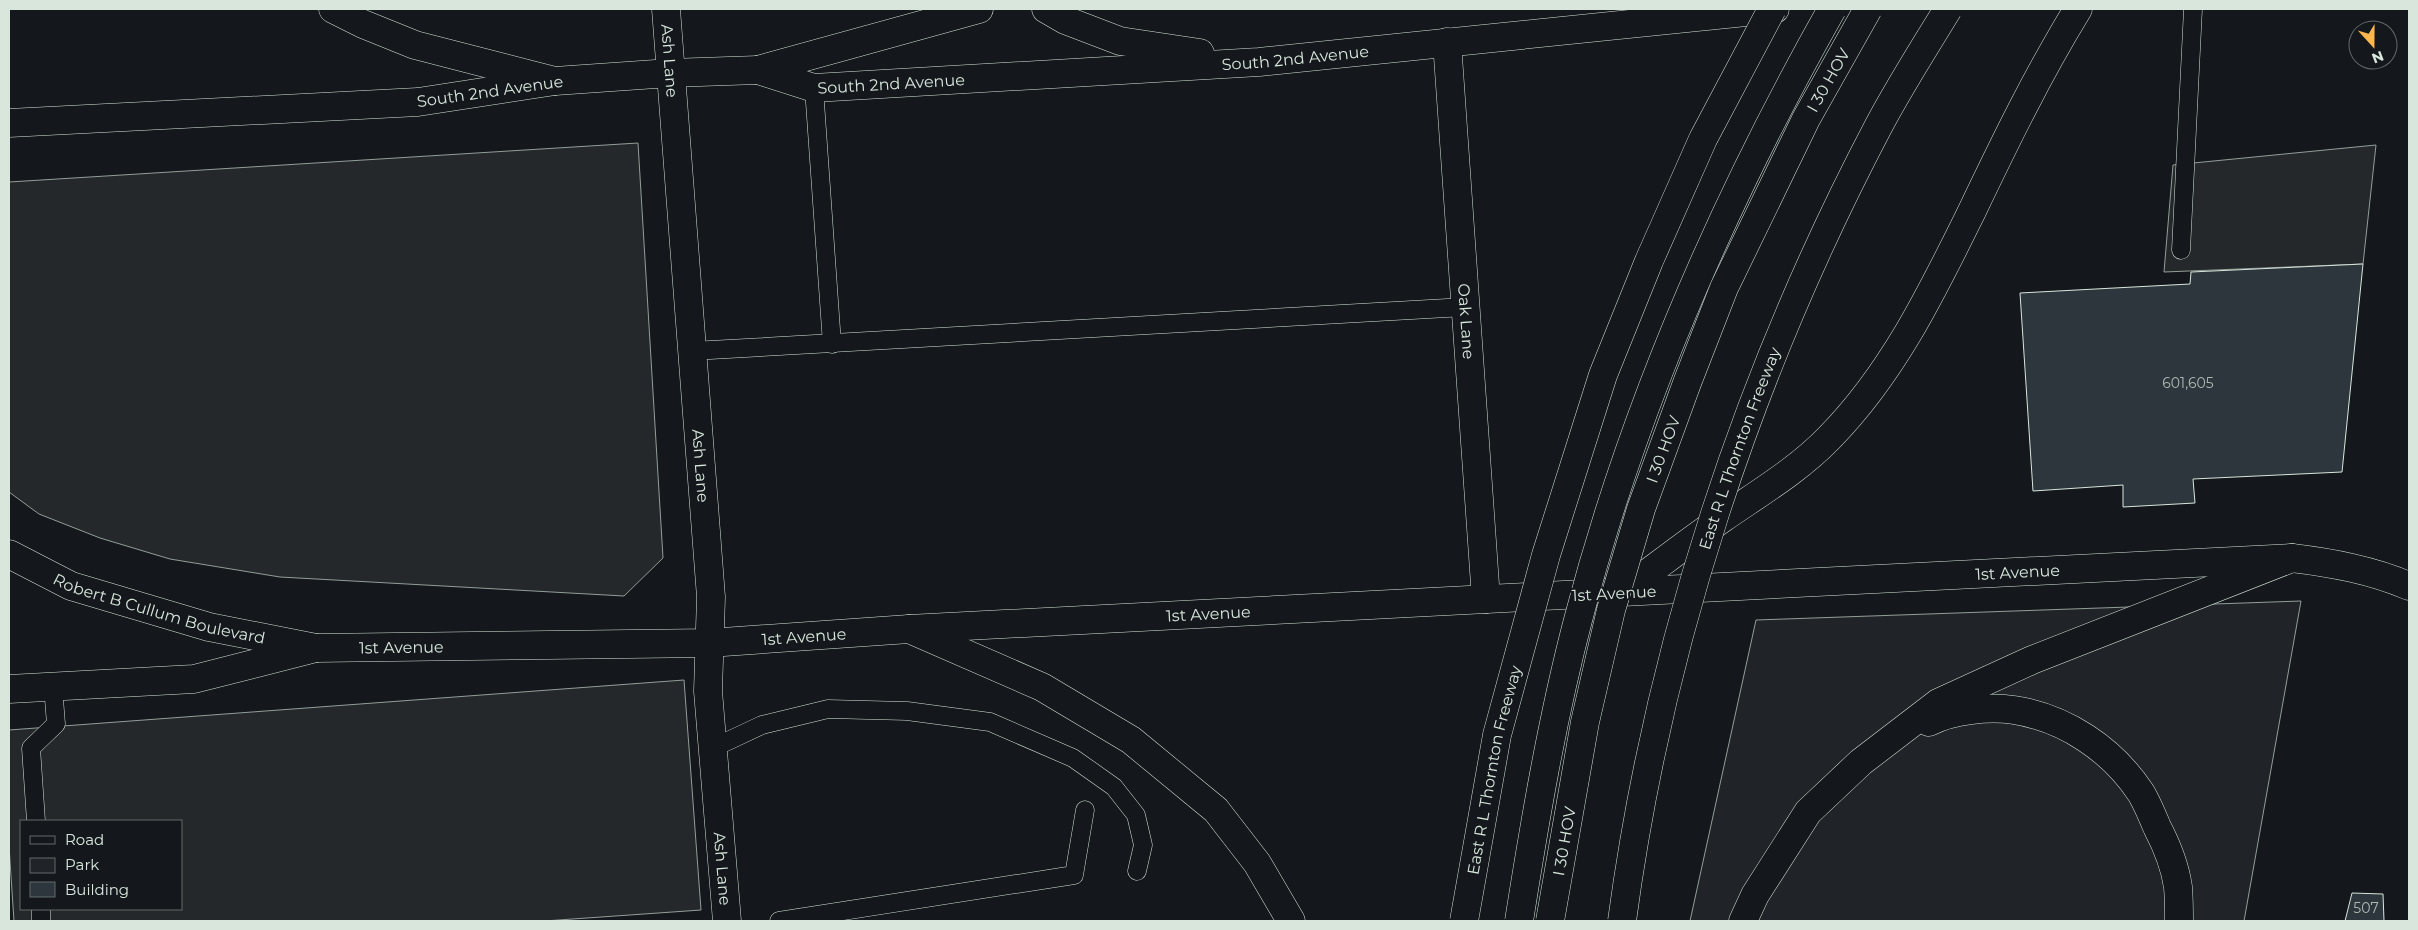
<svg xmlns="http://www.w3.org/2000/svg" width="2418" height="930" font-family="Montserrat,sans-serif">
	<rect width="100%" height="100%" fill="#14181c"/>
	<path fill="#202428" stroke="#939e99" d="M2301,601L2244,921H1690L1756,620Z"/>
	<g fill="#24282b" stroke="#939e99" fill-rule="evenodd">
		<path d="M638,143L663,558L624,596L280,577L170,559L100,538L39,514L9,492V182Z"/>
		<path d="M2376,145L2363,264L2164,272L2173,165Z"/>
		<path d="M684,680L701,910L544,921H14L9,846V730ZM21,821H181V909H21Z"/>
	</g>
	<g fill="#2c363c" stroke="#d8e6dc">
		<path d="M2363,264L2342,472L2193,479L2195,503L2123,507V485L2033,491L2020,293L2190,284L2191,272Z"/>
		<path d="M2352,893L2383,894L2384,921H2345Z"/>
	</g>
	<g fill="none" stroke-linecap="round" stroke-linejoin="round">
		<defs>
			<g id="service">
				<path d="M814,88L832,344"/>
				<path d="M2181,250L2193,9"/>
				<path d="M692,351L1465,307"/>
				<path d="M713,748L762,725L828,709L907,711L990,722L1073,758L1114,787L1136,815L1143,845L1137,871"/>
				<path d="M36,821L31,748L56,724L53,686"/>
				<path d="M41,909V921"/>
				<path d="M779,921L1074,875L1085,810"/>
			</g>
			<g id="minor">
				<path id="s1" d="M666,9L711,597L708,691L727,921"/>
				<path id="s2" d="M1447,42L1486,599"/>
			</g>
			<g id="secondary">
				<path d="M1046,9L1065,20L1120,41L1200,53"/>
				<path id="s3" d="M758,70L814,88L1259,62L1775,9"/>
				<path d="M9,123L418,102L555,81"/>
				<path id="s4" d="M1622,592L2292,558C2333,563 2371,570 2409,586"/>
				<path d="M9,689L194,679L316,648"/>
			</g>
			<g id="primary">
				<path d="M333,9L363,24L415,45L555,81L670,73L758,70"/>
				<path id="s5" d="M9,554L71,586L209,627L316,648L709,643L909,629L1622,592"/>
			</g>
			<g id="motorway">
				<path d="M758,70L979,9"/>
				<path d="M1622,592C1655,568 1688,542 1723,518C1759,493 1798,470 1829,438C1893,373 1932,292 1972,211C2005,142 2038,74 2078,9"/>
				<path d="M909,629L1042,687L1131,740L1216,810L1257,863L1291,921"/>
				<path d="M1929,722C1951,710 1990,706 2014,710C2065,718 2112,749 2141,793C2147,803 2152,815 2157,827C2167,846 2175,866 2178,887C2179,898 2179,910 2179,921"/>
				<path d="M1743,921L1755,895L1808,812L1861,762L1938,703L2032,660L2292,558"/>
			</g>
		</defs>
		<use href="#service" stroke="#d8e6dc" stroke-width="19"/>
		<use href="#minor" stroke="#d8e6dc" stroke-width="29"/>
		<use href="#secondary" stroke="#d8e6dc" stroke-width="29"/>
		<use href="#primary" stroke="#d8e6dc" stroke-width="29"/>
		<use href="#motorway" stroke="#d8e6dc" stroke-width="29"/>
		<use href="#service" stroke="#14181c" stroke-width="18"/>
		<use href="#minor" stroke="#14181c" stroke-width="28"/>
		<use href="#secondary" stroke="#14181c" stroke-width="28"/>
		<use href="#primary" stroke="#14181c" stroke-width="28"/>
		<use href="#motorway" stroke="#14181c" stroke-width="28"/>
		<defs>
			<g id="motorway-bridge">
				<path id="s6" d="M1464,921L1497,735L1546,555L1603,375L1649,261L1703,139L1772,9"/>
				<path d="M1519,921C1535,820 1552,719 1578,620C1634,405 1723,202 1832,9"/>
				<path id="s7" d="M1550,921L1585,722L1611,610L1641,509L1687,383L1724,288L1806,119L1868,9"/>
				<path id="s8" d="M1622,921C1659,645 1748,374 1878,127C1899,87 1924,48 1948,9"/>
			</g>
		</defs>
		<use href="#motorway-bridge" stroke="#d8e6dc" stroke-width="29" stroke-linecap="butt"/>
		<use href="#motorway-bridge" stroke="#14181c" stroke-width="28"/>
	</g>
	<g text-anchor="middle" stroke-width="4" stroke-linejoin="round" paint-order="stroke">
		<g font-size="14" fill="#adbab4">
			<text x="2188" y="388">601,605</text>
			<text x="2366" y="913">507</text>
		</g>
		<g font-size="16" fill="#d8e6dc" stroke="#14181c">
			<text dy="6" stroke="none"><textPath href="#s3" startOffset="541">South 2nd Avenue</textPath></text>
			<text dy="6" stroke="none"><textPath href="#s1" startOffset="52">Ash Lane</textPath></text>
			<text dy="6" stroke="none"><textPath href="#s7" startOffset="891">I 30 HOV</textPath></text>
			<text dy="6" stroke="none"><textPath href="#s3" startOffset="136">South 2nd Avenue</textPath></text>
			<text transform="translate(490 91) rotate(-8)" y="6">South 2nd Avenue</text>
			<text dy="6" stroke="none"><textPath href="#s2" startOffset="280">Oak Lane</textPath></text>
			<text dy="6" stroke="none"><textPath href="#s7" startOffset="486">I 30 HOV</textPath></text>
			<text dy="6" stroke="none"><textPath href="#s8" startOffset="488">East R L Thornton Freeway</textPath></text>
			<text dy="6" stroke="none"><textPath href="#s1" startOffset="458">Ash Lane</textPath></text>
			<text dy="6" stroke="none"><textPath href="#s4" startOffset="396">1st Avenue</textPath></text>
			<text transform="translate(1614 593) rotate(-3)" y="6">1st Avenue</text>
			<text dy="6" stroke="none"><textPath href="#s5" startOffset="161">Robert B Cullum Boulevard</textPath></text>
			<text dy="6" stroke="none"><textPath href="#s5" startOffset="1216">1st Avenue</textPath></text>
			<text dy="6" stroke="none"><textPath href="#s5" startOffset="811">1st Avenue</textPath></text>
			<text dy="6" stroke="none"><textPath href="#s5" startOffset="408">1st Avenue</textPath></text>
			<text dy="6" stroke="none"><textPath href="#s6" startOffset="154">East R L Thornton Freeway</textPath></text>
			<text dy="6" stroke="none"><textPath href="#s7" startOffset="81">I 30 HOV</textPath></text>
			<text dy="6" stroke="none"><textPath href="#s1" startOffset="862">Ash Lane</textPath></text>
		</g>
	</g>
	<rect width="2418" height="930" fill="none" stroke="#d8e6dc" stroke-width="20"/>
	<rect x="20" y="820" width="162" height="90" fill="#14181c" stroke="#626a69"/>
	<rect x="30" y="836" width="25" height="8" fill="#14181c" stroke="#626a69"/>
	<text x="65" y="845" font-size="15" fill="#d8e6dc">Road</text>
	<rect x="30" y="858" width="25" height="15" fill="#202428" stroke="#626a69"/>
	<text x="65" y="870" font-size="15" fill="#d8e6dc">Park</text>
	<rect x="30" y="882" width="25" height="15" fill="#2c363c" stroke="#626a69"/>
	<text x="65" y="895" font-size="15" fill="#d8e6dc">Building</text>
	<g transform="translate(2373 45) rotate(159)"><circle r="24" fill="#14181c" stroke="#626a69"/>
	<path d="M0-4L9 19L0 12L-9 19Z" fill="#ffb74d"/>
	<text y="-8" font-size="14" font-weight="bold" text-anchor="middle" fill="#d8e6dc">N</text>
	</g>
</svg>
